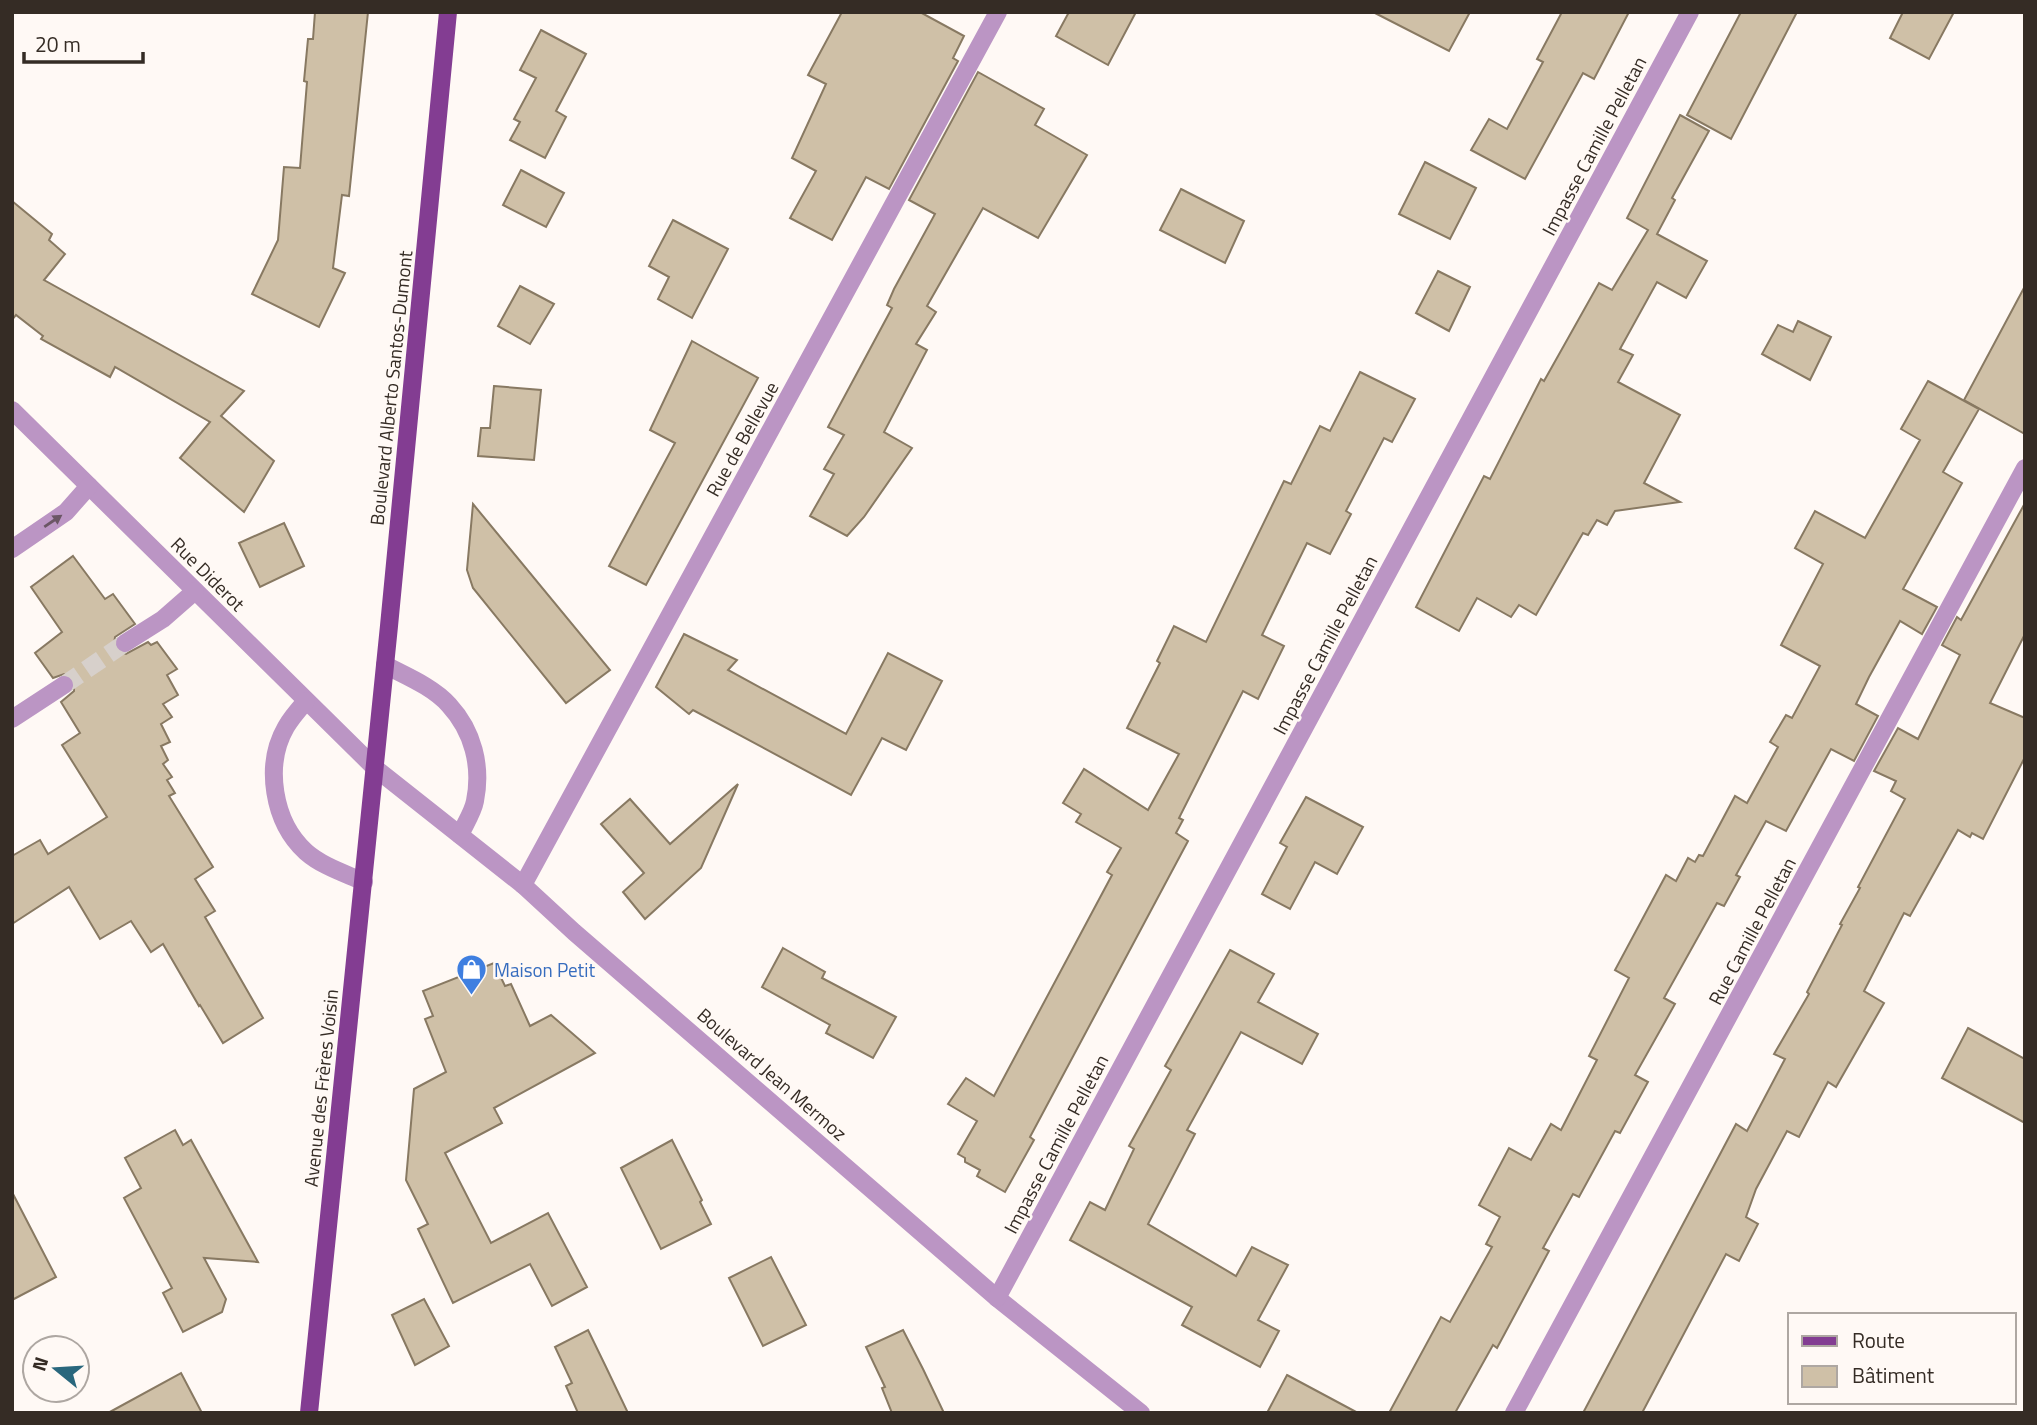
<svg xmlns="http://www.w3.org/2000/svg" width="2037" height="1425" font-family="'Titillium Web',sans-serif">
	<rect width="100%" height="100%" fill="#fff9f5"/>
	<g fill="#cfc0a7" stroke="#887962" stroke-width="2">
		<path d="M315,12H368L349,196L342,195L333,268L345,273L319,327L252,294L278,240L284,167L300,168L307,82L304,81L308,39H313Z"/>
		<path d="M842,12H920L964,36L953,58L958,61L889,189L866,177L832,240L790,218L816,171L792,158L826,84L808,75Z"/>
		<path d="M1069,12H1136L1108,65L1056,36Z"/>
		<path d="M1373,12H1470L1449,51Z"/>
		<path d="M1562,12H1629L1594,79L1583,73L1525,179L1471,150L1489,119L1507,129L1543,62L1537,59Z"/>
		<path d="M1741,12H1797L1731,139L1687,115Z"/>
		<path d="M1903,12H1954L1929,59L1890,38Z"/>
		<path d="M541,30L586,54L556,111L566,117L545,158L510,140L520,122L514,119L536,78L520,70Z"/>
		<path d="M978,72L1044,109L1035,125L1087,155L1038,238L983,208L927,306L936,312L916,344L927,350L884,432L912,448L864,517L847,536L810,516L834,474L824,469L844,435L828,427L892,308L887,305L894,289L935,214L909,200Z"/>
		<path d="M1680,115L1709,131L1672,198L1675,200L1657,234L1707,261L1686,298L1657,282L1620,349L1633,355L1618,382L1680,415L1644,483L1680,502L1615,511L1607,525L1597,520L1588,535L1583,533L1536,615L1519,605L1511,617L1477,598L1459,631L1416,607L1484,476L1490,479L1541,379L1544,381L1599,283L1612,290L1648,230L1627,218Z"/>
		<path d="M1425,162L1476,188L1450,239L1399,214Z"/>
		<path d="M521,170L564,193L546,227L503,205Z"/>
		<path d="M1181,189L1244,221L1225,263L1160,230Z"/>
		<path d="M12,201L52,234L49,240L65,254L44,280L244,391L221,416L274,461L244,512L180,458L210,422L115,367L110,377L41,339L43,336L16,315L12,320Z"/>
		<path d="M673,220L728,249L692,318L658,299L669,277L649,266Z"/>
		<path d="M1438,271L1470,287L1449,331L1416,313Z"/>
		<path d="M520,286L554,304L530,344L498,326Z"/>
		<path d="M2025,286V434L1964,400Z"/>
		<path d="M1798,321L1831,337L1810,380L1762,354L1778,325L1793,332Z"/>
		<path d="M692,341L758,378L646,585L609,566L675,443L650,430Z"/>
		<path d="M1360,372L1415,399L1392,442L1384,438L1346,511L1351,514L1330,554L1307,543L1262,635L1284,646L1258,699L1243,691L1179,818L1183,820L1176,833L1188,841L1030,1137L1034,1140L1005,1192L977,1176L980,1170L965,1162V1158L958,1154L977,1121L948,1104L966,1078L994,1096L1112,875L1107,872L1121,848L1076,822L1081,814L1063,803L1084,769L1148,810L1179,754L1127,728L1160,663L1157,661L1174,626L1206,642L1284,481L1291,484L1320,426L1330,431Z"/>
		<path d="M1928,381L1979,409L1943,472L1962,483L1903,589L1937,607L1922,634L1900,621L1869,677L1856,704L1878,716L1854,761L1831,749L1786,831L1766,821L1736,875L1740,877L1724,906L1717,903L1664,998L1675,1004L1635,1075L1648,1082L1620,1133L1615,1131L1579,1197L1573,1194L1543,1248L1549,1251L1497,1348L1493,1345L1455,1413H1389L1441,1317L1450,1322L1492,1247L1486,1244L1500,1217L1479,1205L1509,1148L1531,1160L1551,1124L1561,1130L1597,1060L1589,1056L1629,978L1615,970L1666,875L1676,881L1688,858L1695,862L1699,855L1703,856L1735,796L1747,803L1778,747L1770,742L1786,715L1792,718L1820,666L1781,645L1823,564L1795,548L1815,511L1865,538L1920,440L1901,429Z"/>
		<path d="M494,386L541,390L534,460L478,456L481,428H490Z"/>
		<path d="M2025,503V634L1990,703L2025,718V757L1983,839L1972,833L1970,837L1958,830L1910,916L1904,913L1864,991L1884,1003L1836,1087L1828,1082L1799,1137L1787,1131L1756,1189L1746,1217L1758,1224L1739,1261L1726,1254L1642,1413H1583L1736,1124L1747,1131L1785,1059L1774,1054L1809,994L1807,992L1842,925L1840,924L1860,888L1858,887L1905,799L1891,791L1896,781L1874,771L1898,728L1918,739L1960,655L1942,645L1957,617L1961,620Z"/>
		<path d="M473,504L610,670L566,703L473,588L467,570Z"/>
		<path d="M284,523L304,566L260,587L239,543Z"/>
		<path d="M73,556L105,599L113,594L135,624L115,637L114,644L116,650L126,654L148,642L151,645L157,642L177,669L167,675L178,695L163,704L172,717L161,724L170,742L161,746L168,760L163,764L172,777L167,780L175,793L169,796L213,867L195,879L215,911L205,917L263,1018L223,1043L200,1005L199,1006L163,944L151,952L131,921L100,939L69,887L12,924V856L40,840L48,854L107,817L62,745L80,733L61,702L74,691V679L64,674L53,678L35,653L62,632L31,587Z"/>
		<path d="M684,634L737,660L728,670L846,734L888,653L942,681L906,750L882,738L851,795L693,710L689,714L656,687Z"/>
		<path d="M738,784L701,868L645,919L623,892L644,873L601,824L630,799L670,844Z"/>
		<path d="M1306,797L1363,827L1337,874L1315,862L1290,909L1262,894L1287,847L1280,843Z"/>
		<path d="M783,948L825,972L822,978L896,1017L873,1058L826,1033L830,1025L762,987Z"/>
		<path d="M1230,950L1274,974L1258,1002L1318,1034L1302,1064L1241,1032L1187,1130L1195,1134L1148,1224L1236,1276L1252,1247L1288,1265L1258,1320L1279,1331L1260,1367L1182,1325L1192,1307L1070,1240L1090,1202L1105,1210L1134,1149L1129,1146L1171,1070L1165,1066Z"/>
		<path d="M494,963L505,986L511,984L530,1026L551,1015L595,1053L494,1108L502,1123L445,1153L491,1243L548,1213L587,1287L552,1306L530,1264L453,1303L418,1229L428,1224L406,1180L414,1089L446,1072L425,1019L433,1016L423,991Z"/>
		<path d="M1968,1028L2025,1059V1123L1942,1078Z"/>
		<path d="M175,1130L183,1145L191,1140L258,1262L204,1258L226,1299L222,1312L183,1332L163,1293L172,1288L124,1198L141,1188L125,1158Z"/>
		<path d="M672,1140L702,1200L700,1202L711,1224L661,1249L621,1168Z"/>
		<path d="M12,1192L56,1277L12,1300Z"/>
		<path d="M771,1257L806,1325L763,1346L729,1278Z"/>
		<path d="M424,1299L449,1346L415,1365L392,1315Z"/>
		<path d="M588,1330L606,1367L628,1413H578L566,1386L572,1383L555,1347Z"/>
		<path d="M903,1330L923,1369L944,1413H892L882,1388L885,1387L866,1347Z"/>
		<path d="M181,1373L202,1413H108Z"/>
		<path d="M1287,1375L1358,1413H1267Z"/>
	</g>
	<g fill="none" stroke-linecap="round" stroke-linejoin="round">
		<path stroke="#d7d0cb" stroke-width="18" stroke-dasharray="18 9" stroke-linecap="butt" d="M64,685L125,643"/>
		<g stroke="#bb95c4" stroke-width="18">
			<path d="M12,410L375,768L523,885L574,932L997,1298L1141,1413"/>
			<path d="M12,549L66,512L89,486"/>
			<path d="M125,643L163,619L195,591"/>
			<path d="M385,665C406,676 433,687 449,705C473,731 482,766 475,801C473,812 465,824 460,835"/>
			<path d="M306,701C299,709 291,718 286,727C264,765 273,822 306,852C322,866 344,873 364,882"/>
			<path d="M12,719L64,685"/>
			<path d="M523,885L998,12"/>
			<path d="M997,1298L1690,12"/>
			<path d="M1514,1413L2025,468"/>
		</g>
		<path stroke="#833d92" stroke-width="18" d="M309,1413L389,626L448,12"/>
	</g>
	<defs><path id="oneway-solid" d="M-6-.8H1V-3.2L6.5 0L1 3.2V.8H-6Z" transform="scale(1.75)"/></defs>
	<use fill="#6b5665" href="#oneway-solid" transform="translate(53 521) rotate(-34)"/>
	<defs>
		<symbol id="shop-pin" viewBox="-11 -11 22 30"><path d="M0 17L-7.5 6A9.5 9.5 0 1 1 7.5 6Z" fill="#3f7fe0" stroke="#fff9f5"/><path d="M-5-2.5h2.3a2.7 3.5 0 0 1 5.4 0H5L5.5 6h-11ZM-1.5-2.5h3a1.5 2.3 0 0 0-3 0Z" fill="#fff"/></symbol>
	</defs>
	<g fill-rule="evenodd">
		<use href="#shop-pin" x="454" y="952" width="35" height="47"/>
	</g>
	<g text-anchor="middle" stroke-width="5" stroke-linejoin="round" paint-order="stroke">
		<g font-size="19" fill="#352c25" stroke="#fff9f5">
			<text transform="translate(1594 146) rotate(-62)" y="7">Impasse Camille Pelletan</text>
			<text transform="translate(391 388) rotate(-84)" y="7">Boulevard Alberto Santos-Dumont</text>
			<text transform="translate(742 439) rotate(-61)" y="7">Rue de Bellevue</text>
			<text transform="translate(208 574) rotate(45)" y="7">Rue Diderot</text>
			<text transform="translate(1325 645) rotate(-62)" y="7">Impasse Camille Pelletan</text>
			<text transform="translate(1752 931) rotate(-62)" y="7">Rue Camille Pelletan</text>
			<text transform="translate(772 1074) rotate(41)" y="7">Boulevard Jean Mermoz</text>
			<text transform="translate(321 1088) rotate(-84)" y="7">Avenue des Frères Voisin</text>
			<text transform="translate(1056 1144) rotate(-62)" y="7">Impasse Camille Pelletan</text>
		</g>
		<g font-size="19" fill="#366cbe" stroke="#fff9f5" text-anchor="start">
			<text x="494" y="977">Maison Petit</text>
		</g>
	</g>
	<rect width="2037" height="1425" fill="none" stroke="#352c25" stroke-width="28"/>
	<rect x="1788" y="1313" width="228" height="91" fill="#fff9f5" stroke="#aea7a2" stroke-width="2"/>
	<rect x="1802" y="1336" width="35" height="10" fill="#833d92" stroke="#aea7a2" stroke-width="2"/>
	<text x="1852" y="1348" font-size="21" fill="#352c25">Route</text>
	<rect x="1802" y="1366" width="35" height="21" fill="#cfc0a7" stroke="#aea7a2" stroke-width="2"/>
	<text x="1852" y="1383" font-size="21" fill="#352c25">Bâtiment</text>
	<g transform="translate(56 1369) rotate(288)"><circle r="33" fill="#fff9f5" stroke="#aea7a2" stroke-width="2"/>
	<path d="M0-5L12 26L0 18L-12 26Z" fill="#29677d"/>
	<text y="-10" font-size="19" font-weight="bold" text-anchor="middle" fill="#352c25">N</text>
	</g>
	<path d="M24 52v10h119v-10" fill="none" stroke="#352c25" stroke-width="3.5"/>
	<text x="35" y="52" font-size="21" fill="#352c25" stroke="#fff9f5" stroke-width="5" paint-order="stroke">20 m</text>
</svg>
